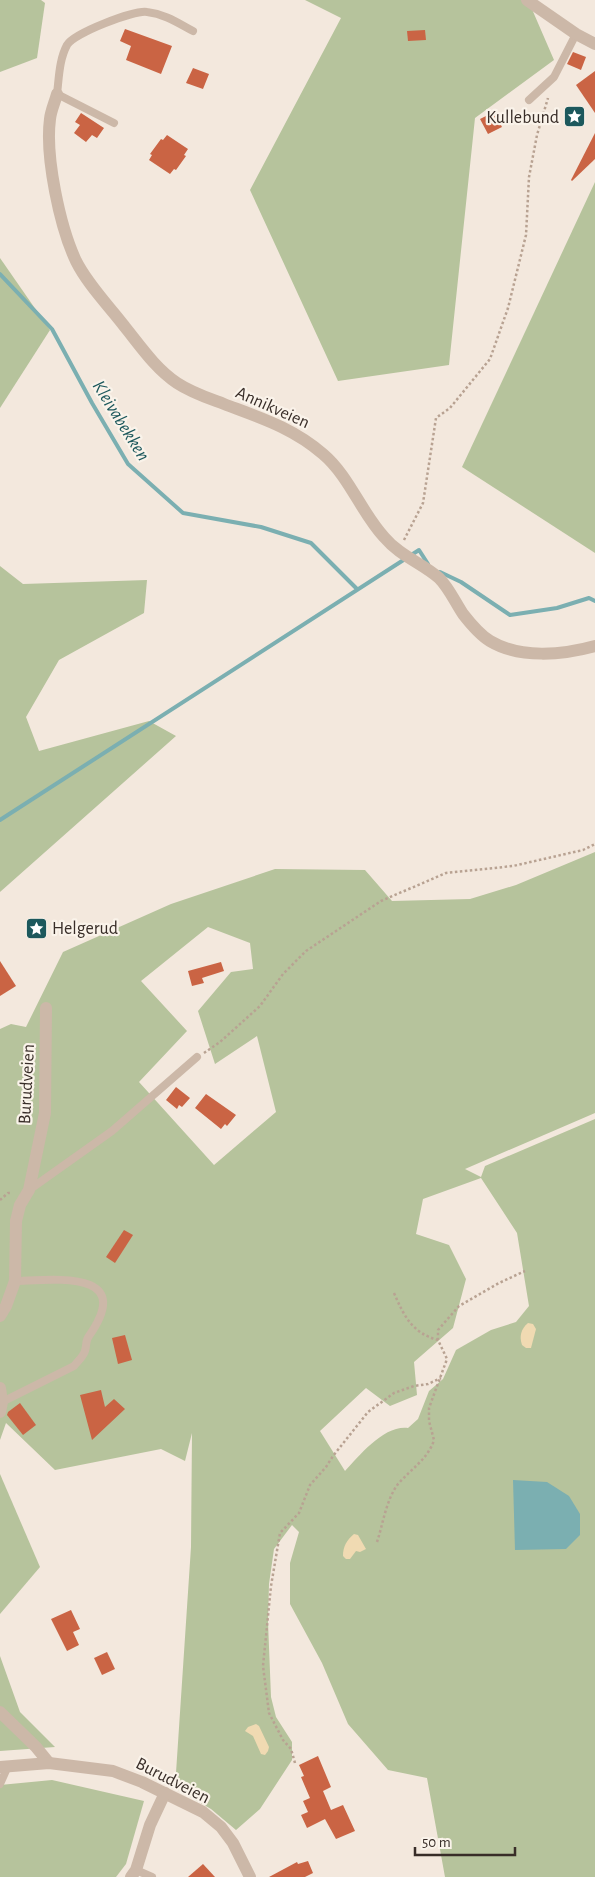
<svg xmlns="http://www.w3.org/2000/svg" width="595" height="1877" font-family="'Alegreya Sans',sans-serif">
	<rect width="100%" height="100%" fill="#f3e8dd"/>
	<g fill="#b6c39c" fill-rule="evenodd">
		<path d="M0,0H41L45,3L37,58L0,72Z"/>
		<path d="M305,0H528L554,60L475,118L449,365L338,381L250,190L341,18Z"/>
		<path d="M595,182V553L462,467Z"/>
		<path d="M0,258L50,330L0,408Z"/>
		<path d="M0,566L23,584L147,580L144,613L59,660L26,717L39,751L149,721L176,736L0,892Z"/>
		<path d="M595,852V1113L465,1169L481,1177L485,1166L595,1119V1877H445L427,1778L388,1770L348,1724L322,1663L290,1604V1563L299,1532L292,1525L274,1549L269,1584L268,1622L271,1697L276,1717L292,1742V1760L260,1809L236,1830L211,1809L175,1788L191,1547L192,1433L185,1461L161,1449L55,1470L6,1423L0,1440V1029L11,1024L26,1027L63,952L171,904L275,869L365,870L392,901L470,899L516,885ZM208,927L250,943L253,969L231,972L198,1011L215,1064L257,1036L276,1112L214,1165L139,1082L187,1031L141,981ZM481,1178L517,1233L529,1306L516,1322L491,1330L456,1350L443,1379L429,1391L418,1419L408,1428C384,1425 360,1455 345,1471L320,1431L366,1388L390,1406L417,1395L414,1362L453,1328L466,1279L449,1245L416,1234L423,1199Z"/>
		<path d="M0,1474L40,1567L0,1614Z"/>
		<path d="M0,1656L20,1712L55,1747L0,1751Z"/>
		<path d="M52,1780L144,1801L126,1864L116,1877H0V1785Z"/>
	</g>
	<g fill="#f0dab2">
		<path d="M528,1323L533,1324L536,1329L531,1348H526L522,1345C519,1336 521,1329 528,1323Z"/>
		<path d="M354,1534L358,1535L366,1549L360,1552L356,1551L350,1559H346L343,1556C343,1546 347,1540 354,1534Z"/>
		<path d="M256,1724L259,1726L269,1747L268,1751L265,1755L261,1754L253,1736L245,1731L248,1727Z"/>
	</g>
	<path fill="#7bafb1" d="M513,1480L547,1482L569,1496L580,1514V1535L566,1549L515,1550Z"/>
	<g fill="none" stroke-linecap="round" stroke-linejoin="round">
		<g stroke="#7bafb1" stroke-width="4">
			<path d="M0,274L52,329L92,403L128,464L183,513L261,527L311,543L357,589"/>
			<path d="M440,572L461,582L510,615L557,608L589,598L595,601"/>
			<path d="M0,820L419,550L428,564"/>
		</g>
	</g>
	<g fill="#ca6444">
		<path d="M125,29L172,46L161,74L126,60L131,46L120,41Z"/>
		<path d="M425,30L426,40L408,41L407,31Z"/>
		<path d="M573,52L586,57L581,70L567,64Z"/>
		<path d="M193,68L209,74L203,89L186,83Z"/>
		<path d="M595,71V113L576,85Z"/>
		<path d="M494,112L502,127L488,134L480,119Z"/>
		<path d="M81,113L104,128L97,138L92,135L86,142L74,133L80,125L75,122Z"/>
		<path d="M595,133V159L572,181L571,180Z"/>
		<path d="M167,135L188,149L184,155L186,156L176,170L174,169L170,174L149,160L152,155L150,154L161,139L163,140Z"/>
		<path d="M0,961L16,986L0,996Z"/>
		<path d="M221,962L224,971L202,978L204,983L192,986L188,971Z"/>
		<path d="M176,1087L190,1098L182,1107L179,1105L177,1109L166,1100Z"/>
		<path d="M206,1094L236,1115L227,1126L225,1124L221,1129L195,1108Z"/>
		<path d="M124,1230L133,1235L115,1263L106,1257Z"/>
		<path d="M125,1335L132,1360L118,1364L112,1338Z"/>
		<path d="M101,1390L105,1407L114,1399L125,1409L92,1440L80,1395Z"/>
		<path d="M20,1403L36,1425L23,1435L7,1415L8,1412Z"/>
		<path d="M71,1610L80,1629L73,1632L79,1645L67,1651L51,1619Z"/>
		<path d="M107,1652L115,1669L102,1675L94,1658Z"/>
		<path d="M318,1756L331,1787L323,1791L331,1810L343,1805L355,1831L336,1839L325,1819L307,1828L301,1815L308,1812L303,1801L310,1798L301,1777L304,1776L299,1765Z"/>
		<path d="M308,1861L313,1873L305,1877H269L297,1862L298,1864Z"/>
		<path d="M203,1864L215,1877H188Z"/>
	</g>
	<g fill="none" stroke-linecap="round" stroke-linejoin="round">
		<g stroke="#b8a292" stroke-width="2.5" stroke-dasharray="2.5 2.5" stroke-linecap="butt">
			<path d="M404,540L423,503L436,418L450,408L490,359L508,308L526,235L529,177L537,135L548,98"/>
			<path d="M204,1053L220,1042L260,1006L283,974L306,951L381,901L446,873L513,866L583,850L595,844"/>
			<path d="M0,1200L8,1193H12"/>
			<path d="M394,1293C404,1316 412,1333 438,1340"/>
			<path d="M377,1542C383,1524 386,1500 398,1484C411,1469 428,1459 434,1440L429,1421V1408L447,1359L438,1340V1330L459,1306L499,1283L525,1271"/>
			<path d="M295,1763L291,1749L283,1740L269,1713L263,1666L271,1586L280,1533L299,1513L310,1485L326,1467L333,1456L368,1412L394,1393L414,1386L428,1384L441,1378"/>
		</g>
		<g stroke="#ccb8a8" stroke-width="8">
			<path d="M529,100L554,77L576,34"/>
			<path d="M114,123L57,94C59,78 59,60 67,45C74,33 134,10 147,12C165,14 178,23 193,31"/>
			<path d="M29,1190L112,1131L197,1057"/>
			<path d="M2,1402L74,1366C78,1361 83,1357 85,1351C87,1345 85,1341 89,1336C136,1269 54,1280 15,1281"/>
			<path d="M0,1784L8,1766"/>
			<path d="M136,1870L152,1877"/>
		</g>
		<g stroke="#ccb8a8" stroke-width="12">
			<path d="M527,0L576,34L595,44"/>
			<path d="M57,94C55,102 51,110 50,119C45,157 60,227 76,261C88,285 109,306 125,327C141,347 156,369 177,383C192,393 208,398 224,404C261,418 293,428 323,454C349,476 361,512 384,537C400,556 422,563 439,578C449,588 455,602 463,614C470,623 480,635 490,641C520,659 563,655 595,646"/>
			<path d="M0,1316L6,1306L15,1281L16,1221L20,1205L29,1190L45,1113L46,1008"/>
			<path d="M0,1388L2,1402L0,1412"/>
			<path d="M0,1712L36,1747L49,1763"/>
			<path d="M0,1767L49,1763L113,1771L142,1782L203,1812L221,1827L233,1843L250,1877"/>
			<path d="M131,1877L136,1870L150,1825L165,1793"/>
		</g>
	</g>
	<defs>
		<symbol id="sight-square" viewBox="-11 -11 22 22"><rect x="-9" y="-9" width="18" height="18" rx="4" fill="#1c585c" stroke="#faf3ea"/><path d="M0-6L1.8-2.2L6-1.7L2.9 1.2L3.7 5.4L0 3.3L-3.7 5.4L-2.9 1.2L-6-1.7L-1.8-2.2Z" fill="#fff"/></symbol>
	</defs>
	<g fill-rule="evenodd">
		<use href="#sight-square" x="562" y="104" width="25" height="25"/>
		<use href="#sight-square" x="24" y="916" width="25" height="25"/>
	</g>
	<g text-anchor="middle" stroke-width="4.5" stroke-linejoin="round" paint-order="stroke">
		<g font-size="18" fill="#382d28" stroke="#faf3ea" text-anchor="end">
			<text x="559" y="123">Kullebund</text>
			<text x="52" y="934" text-anchor="start">Helgerud</text>
		</g>
		<g font-size="18" fill="#382d28" stroke="#faf3ea">
			<text transform="translate(273 407) rotate(24)" y="6">Annikveien</text>
			<text transform="translate(26 1084) rotate(-87)" y="6">Burudveien</text>
			<text transform="translate(173 1780) rotate(27)" y="6">Burudveien</text>
		</g>
		<g font-size="19" font-style="italic" fill="#1c585c" stroke="#faf3ea">
			<text transform="translate(122 420) rotate(58)" y="7">Kleivabekken</text>
		</g>
	</g>
	<path d="M415 1847v8h100v-8" fill="none" stroke="#382d28" stroke-width="2.5"/>
	<text x="422" y="1847" font-size="15" fill="#382d28" stroke="#faf3ea" stroke-width="4" paint-order="stroke">50 m</text>
</svg>
